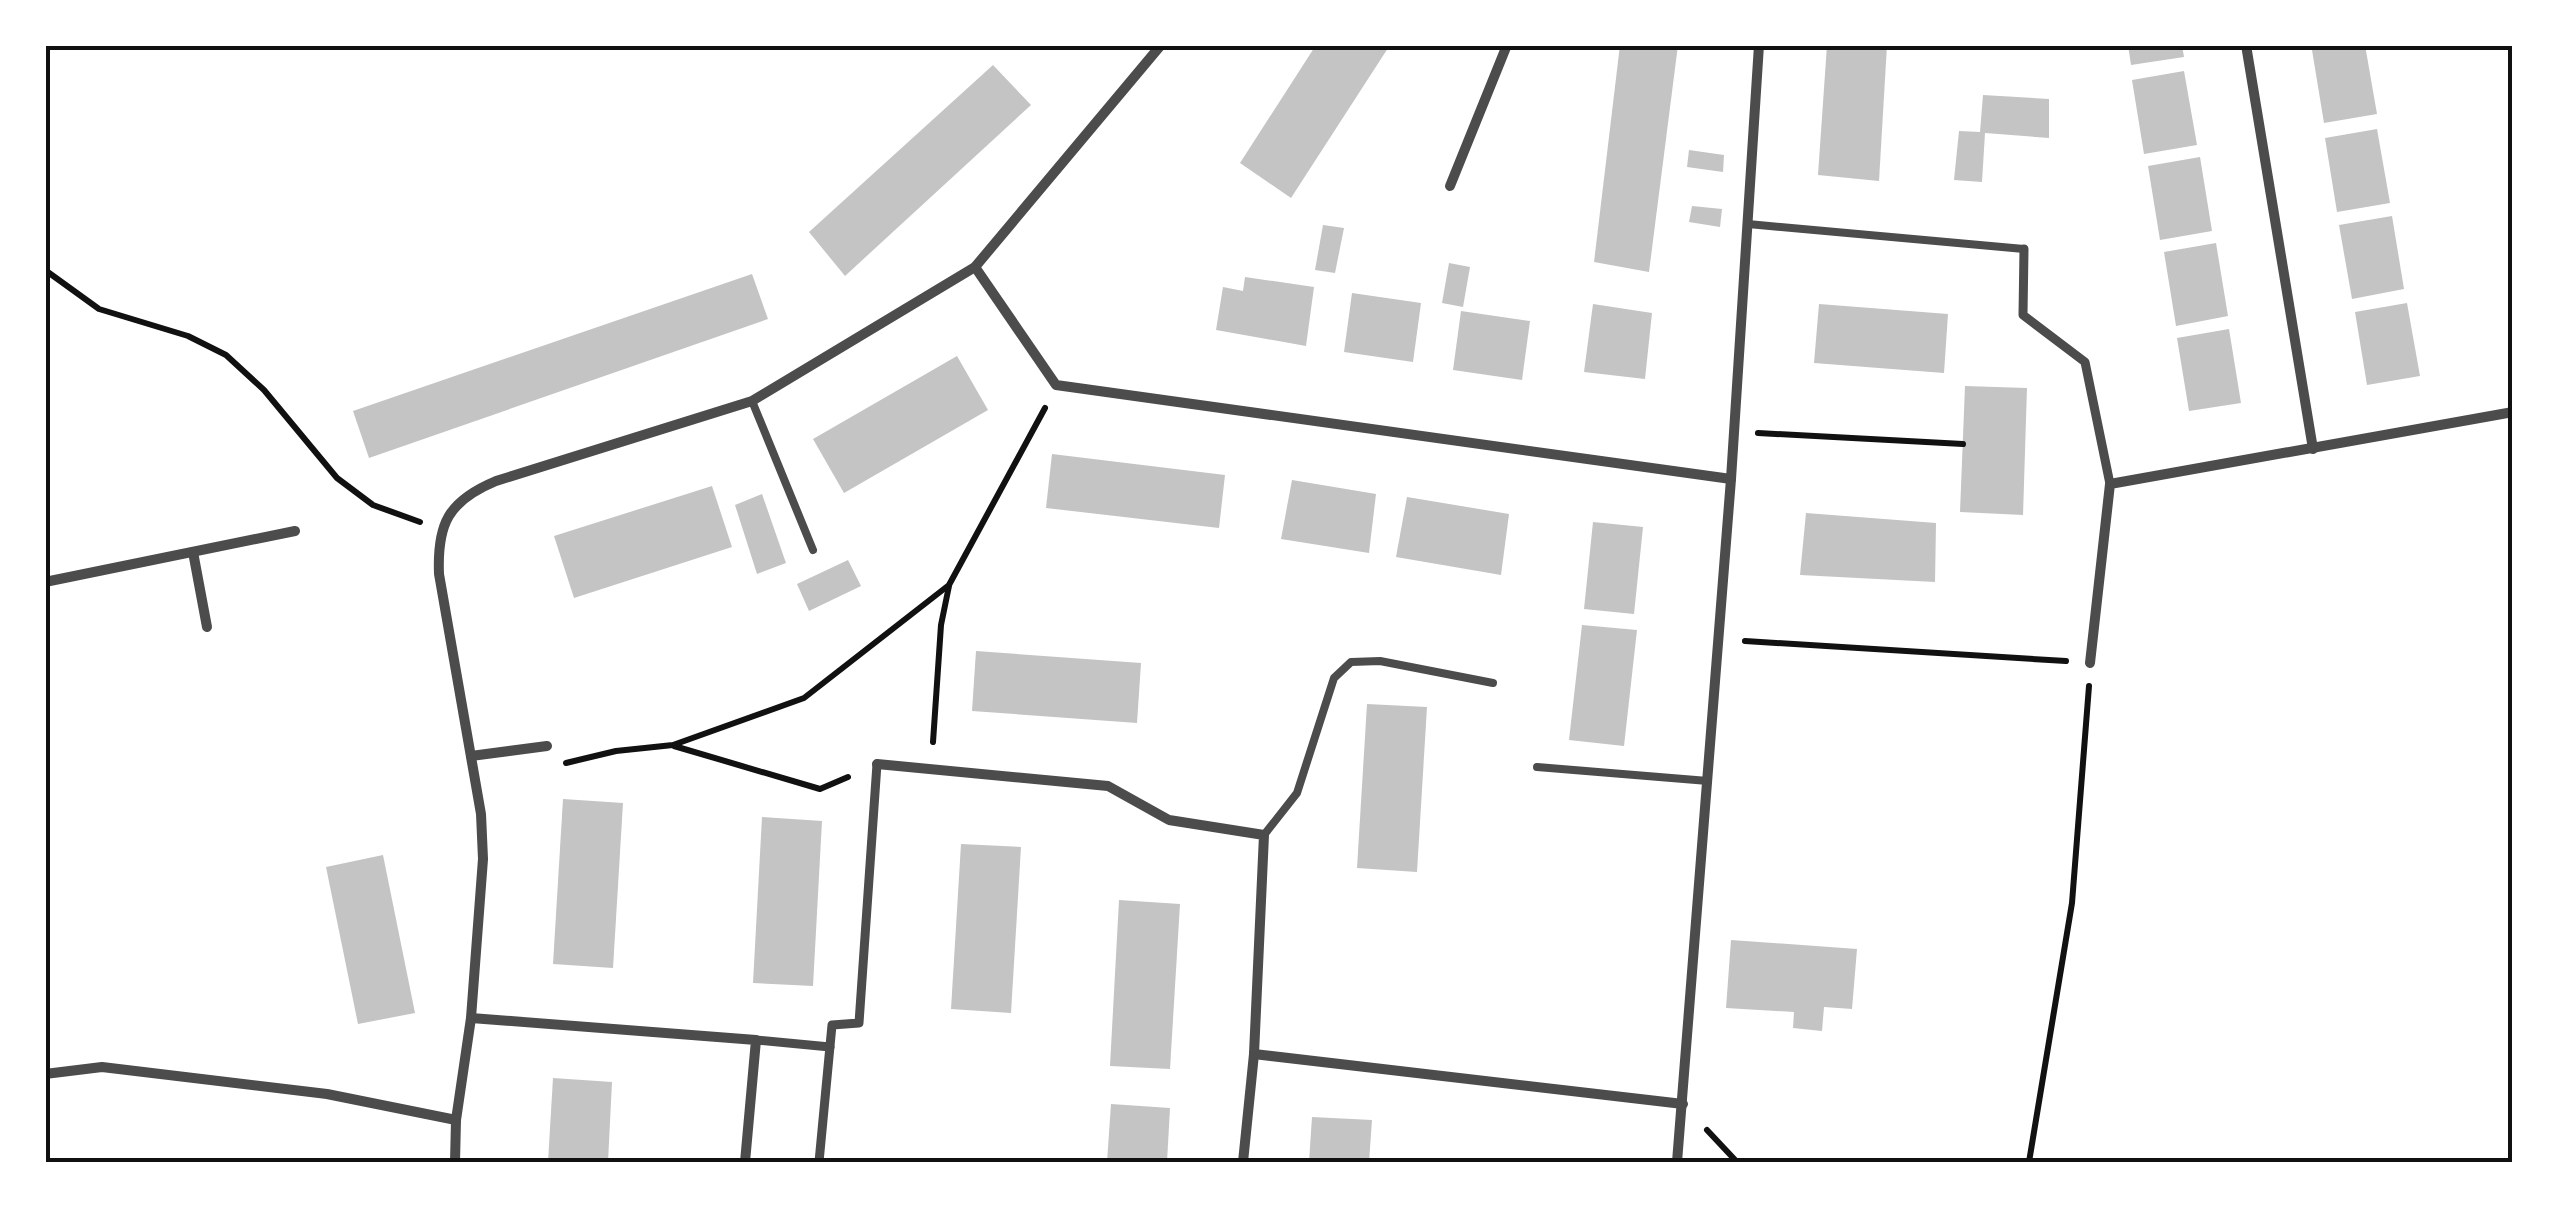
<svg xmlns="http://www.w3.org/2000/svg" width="2558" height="1207" font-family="'Work Sans',sans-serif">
	<rect width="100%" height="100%" fill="#fff"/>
	<g fill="#c4c4c4">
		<path d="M1316,45H1390L1291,198L1240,163Z"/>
		<path d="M1620,45H1678L1649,272L1594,262Z"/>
		<path d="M1827,45H1887L1879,181L1818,175Z"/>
		<path d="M2128,45H2182L2184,57L2131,65Z"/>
		<path d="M2340,45H2365L2377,114L2324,123L2312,50Z"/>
		<path d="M993,65L1031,105L845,276L809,232Z"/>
		<path d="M2184,71L2197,145L2144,154L2132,80Z"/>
		<path d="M1983,95L2049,99V138L1985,133L1982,182L1954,180L1959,131L1980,132Z"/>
		<path d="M2377,129L2390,203L2337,212L2325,138Z"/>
		<path d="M1689,150L1724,155L1723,172L1687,167Z"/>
		<path d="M2200,157L2212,231L2160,240L2148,166Z"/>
		<path d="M1692,206L1722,209L1720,227L1689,222Z"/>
		<path d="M2392,216L2404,289L2352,299L2339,225Z"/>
		<path d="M1323,225L1344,228L1335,273L1315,270Z"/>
		<path d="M2216,243L2228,316L2176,326L2164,252Z"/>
		<path d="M1449,263L1470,267L1463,307L1442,303Z"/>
		<path d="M752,274L768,319L369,458L353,411Z"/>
		<path d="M1245,277L1314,287L1306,346L1216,330L1223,287L1243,291Z"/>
		<path d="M1352,293L1421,303L1413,362L1344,352Z"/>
		<path d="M2407,303L2420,376L2367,385L2355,312Z"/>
		<path d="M1593,304L1652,313L1645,379L1584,372Z"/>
		<path d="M1819,304L1948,314L1944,373L1814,363Z"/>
		<path d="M1461,311L1530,321L1522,380L1453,370Z"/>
		<path d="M2229,329L2241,403L2189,411L2177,338Z"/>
		<path d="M957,356L988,410L844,493L813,439Z"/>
		<path d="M1965,386L2027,388L2023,515L1960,512Z"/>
		<path d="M1052,454L1225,475L1219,528L1046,508Z"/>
		<path d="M1292,480L1376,494L1369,553L1281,539Z"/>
		<path d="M712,486L732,547L574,598L554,536Z"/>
		<path d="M762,494L786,563L757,574L735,505Z"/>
		<path d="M1407,497L1509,514L1501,575L1396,557Z"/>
		<path d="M1806,513L1936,523L1935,582L1800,575Z"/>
		<path d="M1593,522L1643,527L1634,614L1584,609Z"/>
		<path d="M848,560L861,586L809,611L797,584Z"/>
		<path d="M1582,625L1637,630L1624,746L1569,740Z"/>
		<path d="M976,651L1141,663L1137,723L972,711Z"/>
		<path d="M1367,704L1427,707L1417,872L1357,868Z"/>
		<path d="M563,799L623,803L613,968L553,964Z"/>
		<path d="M762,817L822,821L813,986L753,983Z"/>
		<path d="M961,844L1021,847L1011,1013L951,1009Z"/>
		<path d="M383,855L415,1013L358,1024L326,867Z"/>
		<path d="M1119,900L1180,904L1170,1069L1110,1066Z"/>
		<path d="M1731,940L1857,949L1852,1009L1824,1007L1822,1031L1793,1028L1794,1012L1726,1008Z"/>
		<path d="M553,1078L612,1082L608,1162H548Z"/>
		<path d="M1111,1104L1170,1108L1167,1162H1107Z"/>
		<path d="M1312,1117L1372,1120L1369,1162H1309Z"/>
	</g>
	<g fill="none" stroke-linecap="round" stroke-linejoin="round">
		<g stroke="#111" stroke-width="6">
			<path d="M45,270L99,309L188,336L226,355L264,390L337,478L373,505L420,522"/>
			<path d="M1758,433L1963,444"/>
			<path d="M1745,641L2066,661"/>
			<path d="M933,742L941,625L949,586"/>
			<path d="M674,746L820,789L848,777"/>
			<path d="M566,763L616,751L673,745L804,698L949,585L1045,408"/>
			<path d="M1707,1130L1737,1162"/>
			<path d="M2029,1162L2072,903L2089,686"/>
		</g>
		<g stroke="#4c4c4c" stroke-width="8">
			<path d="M1748,224L2024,249"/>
			<path d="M752,401L813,550"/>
			<path d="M1537,767L1708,781"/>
			<path d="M1264,835L1297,793L1334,678L1351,662L1380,661L1493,683"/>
		</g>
		<g stroke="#4c4c4c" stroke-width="9">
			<path d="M2024,249L2023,315L2085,362L2110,484"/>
			<path d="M756,1040L830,1047"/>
			<path d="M819,1162L832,1025L859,1023L877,764"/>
		</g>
		<g stroke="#4c4c4c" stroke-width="10">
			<path d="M2246,45L2313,449"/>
			<path d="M1450,186L1507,45"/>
			<path d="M975,267L1056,385L1731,479"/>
			<path d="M193,552L207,627"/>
			<path d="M45,582L295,531"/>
			<path d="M2090,663L2110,484L2513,412"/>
			<path d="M471,756L547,746"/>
			<path d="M877,764L1108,786L1169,820L1264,835L1254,1054L1243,1162"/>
			<path d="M471,1018L756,1040L745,1162"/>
			<path d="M1254,1054L1683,1104"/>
			<path d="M45,1074L102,1067L327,1094L456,1120"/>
			<path d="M455,1162L456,1120L471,1018L483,859L481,814L439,574C437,524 448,501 496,481L752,401L975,267L1161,45"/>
			<path d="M1677,1162L1731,479L1759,45"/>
		</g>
	</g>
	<rect width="2558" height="1207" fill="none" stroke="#ffffff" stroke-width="95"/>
	<rect x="48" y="48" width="2462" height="1112" fill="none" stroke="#111" stroke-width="4"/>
</svg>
